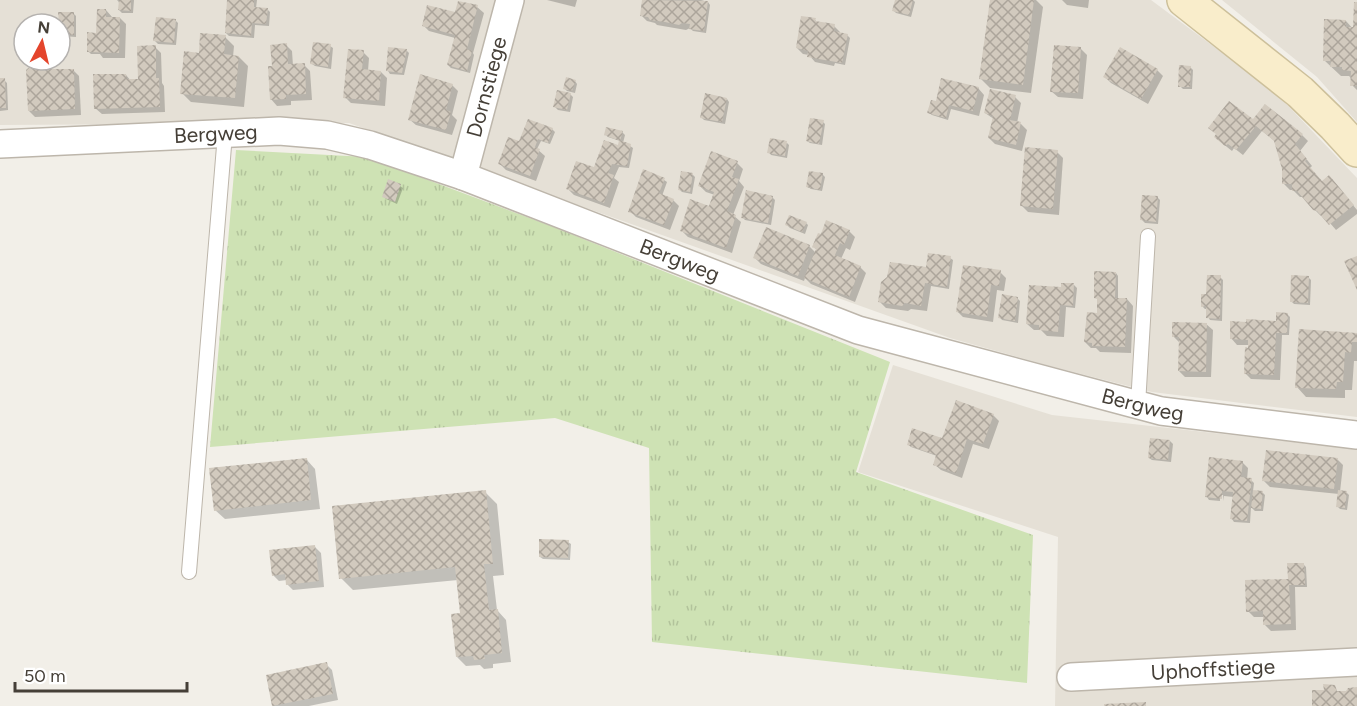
<svg xmlns="http://www.w3.org/2000/svg" width="1357" height="706" font-family="Figtree,sans-serif">
	<defs>
		<pattern id="grass-tufts" width="24" height="20" patternUnits="userSpaceOnUse" patternTransform="scale(1.5)"><rect width="24" height="20" fill="#cee2b4"/><path d="M3 7l-1-3M5 7V3M7 7l1-3M15 17l-1-3M17 17v-4M19 17l1-3" fill="none" stroke="#b2c39b"/></pattern>
		<pattern id="building-cross-hatch" width="8" height="8" patternUnits="userSpaceOnUse" patternTransform="scale(1.5)"><rect width="8" height="8" fill="#d2cabe"/><path d="M0 0l8 8M0 8l8-8" fill="none" stroke="#aca59b"/></pattern>
	</defs>
	<rect width="100%" height="100%" fill="#f2efe8"/>
	<g fill="#e5e0d6" fill-rule="evenodd">
		<path d="M0,0H1151L1275,92L1357,178V417L1152,392L1050,366L950,338L349,123L0,125ZM24,24H60V60H24Z"/>
		<path d="M1222,0H1357V122L1317,77Z"/>
		<path d="M893,365L1052,415L1357,449V706H1055L1058,537L858,472Z"/>
	</g>
	<path fill="url(#grass-tufts)" d="M236,150L367,157L551,226L890,362L856,472L1033,535L1027,683L652,642L649,448L555,418L210,447Z"/>
	<g fill="#0003">
		<path d="M117,0H134L133,13H122L119,10L120,3Z"/>
		<path d="M229,0H257L256,8L267,9L270,12L269,26L255,25L254,38L229,36L226,33Z"/>
		<path d="M547,0H577L575,7Z"/>
		<path d="M644,0H701L708,2L710,5L706,33L693,31L690,28L686,30L657,25L655,23L647,21L641,15Z"/>
		<path d="M896,0H913L915,2L911,17L896,13L894,11Z"/>
		<path d="M991,0H1036L1043,7L1031,93L990,88L981,79Z"/>
		<path d="M1062,0H1089L1088,8L1067,5Z"/>
		<path d="M1357,4V90L1352,85V79L1349,76H1341L1324,60L1346,21L1354,30Z"/>
		<path d="M477,7L484,13L473,53L474,55L470,73L451,68L448,65L455,38L429,31L423,25Z"/>
		<path d="M106,10L112,17V18H120L126,24L125,58H103L100,54H91L88,51L98,36Z"/>
		<path d="M73,13L76,16V37L63,36L60,34Z"/>
		<path d="M815,20L818,23L834,26L840,32V34L847,35L850,38L845,65L835,63L834,66L815,62L809,55L803,54L797,48Z"/>
		<path d="M176,21L178,23L176,45L158,44L155,41Z"/>
		<path d="M225,37L234,46L233,57H239L248,66L244,107L191,102L182,93L200,54Z"/>
		<path d="M286,45L292,51L293,66L304,65L310,71L312,100L291,101V105L277,106L271,99L273,67Z"/>
		<path d="M330,46L333,48L331,69L315,66L312,64Z"/>
		<path d="M155,47L161,53L162,83L164,86L165,112L102,114L95,108L126,75L131,81L140,80Z"/>
		<path d="M1081,49L1087,55L1083,99L1058,97L1051,91Z"/>
		<path d="M406,50L409,53L404,75L390,74L388,71Z"/>
		<path d="M363,52L369,58L368,71L381,72L387,78L385,106L351,103L345,97Z"/>
		<path d="M1190,67L1193,70L1192,89H1183L1180,86Z"/>
		<path d="M73,70L79,76L81,115L35,117L29,111L48,71Z"/>
		<path d="M1157,70L1163,76L1148,104L1111,83L1105,77Z"/>
		<path d="M0,76V80H4L7,83L8,110L0,111Z"/>
		<path d="M575,81L577,84L575,93L567,91L573,97L570,112L558,110L555,107L570,94L564,88Z"/>
		<path d="M452,85L458,91L452,115L457,120L452,135L416,125L409,119Z"/>
		<path d="M978,88L984,95L979,116L951,109L948,120L932,115L929,113L937,103Z"/>
		<path d="M1015,97L1021,103L1017,123L1021,124L1027,130L1022,151L995,144L989,138L994,119L985,113Z"/>
		<path d="M727,99L729,102L725,124L704,120L702,118Z"/>
		<path d="M1253,121L1302,135L1308,141L1300,151L1312,166L1310,168L1322,182L1335,183L1357,210V214L1336,230L1324,216H1321L1314,209L1304,197H1300L1293,190H1290L1284,184V169L1276,142L1262,131L1243,155L1234,148L1232,151L1222,143Z"/>
		<path d="M823,122L825,124L822,145L810,143L807,141Z"/>
		<path d="M552,129L555,132L550,144L541,141L537,149L545,156L536,181L506,170L500,164L525,145Z"/>
		<path d="M622,132L625,135L623,143L630,146L633,148L629,168L619,167L614,178L619,182L610,208L574,195L568,189L595,169L618,147L620,141L608,137L605,134Z"/>
		<path d="M787,143L789,145L787,158L771,155L769,152Z"/>
		<path d="M1057,152L1063,158L1059,215L1028,212L1022,206Z"/>
		<path d="M737,163L743,169L739,181L744,187L733,215L741,222L732,253L688,237L682,231L710,208L715,195L706,192L700,186Z"/>
		<path d="M692,174L695,177L692,194L682,192L680,190Z"/>
		<path d="M822,174L825,177L822,191L811,189L808,187Z"/>
		<path d="M664,180L667,182L662,196L673,200L679,206L670,230L636,217L630,211Z"/>
		<path d="M400,186L403,188L397,204L386,199L384,197Z"/>
		<path d="M772,197L775,200L771,225L745,220L742,217Z"/>
		<path d="M1157,197L1160,200L1158,224L1145,223L1142,220Z"/>
		<path d="M806,223L808,225L805,234L790,228L787,225Z"/>
		<path d="M849,231L855,237L850,250L846,248L841,259L860,267L866,273L855,302L811,284L805,278L804,281L761,264L755,258L809,246L816,253L817,250L814,247Z"/>
		<path d="M950,258L953,260L949,289L931,286L927,311L911,309L908,311L886,308L880,302L928,269Z"/>
		<path d="M1000,272L1006,278L1004,291L997,290L993,322L963,317L957,311Z"/>
		<path d="M1116,273L1118,276V299H1127L1133,306L1131,353L1100,352L1096,348H1091L1085,342L1098,314L1099,299Z"/>
		<path d="M1220,277L1223,280L1222,321L1210,320L1208,317V309H1205L1202,306Z"/>
		<path d="M1309,278L1311,280L1310,305L1294,304L1291,301Z"/>
		<path d="M1074,285L1077,288L1075,308L1066,307L1064,337L1047,336L1041,330H1034L1027,324L1062,289Z"/>
		<path d="M1017,298L1020,301L1018,323L1002,320L1000,317Z"/>
		<path d="M1287,314L1290,317L1289,335H1282L1280,380L1251,379L1245,373L1250,345H1237L1231,338L1277,322Z"/>
		<path d="M1206,324L1213,330L1211,377H1185L1179,371L1180,343L1173,336Z"/>
		<path d="M1357,334V361H1354L1352,390H1345V398L1306,397L1297,387Z"/>
		<path d="M993,415L999,421L989,449L973,444L962,478L941,470L934,464L937,456L911,447L908,444L941,440Z"/>
		<path d="M1170,441L1173,444L1171,462L1152,460L1149,458Z"/>
		<path d="M306,459L315,469L320,509L225,519L215,510Z"/>
		<path d="M1337,459L1343,465L1340,492H1346L1349,495L1347,510L1340,509L1338,507L1339,494L1270,487L1264,481Z"/>
		<path d="M1242,462L1248,468L1247,480H1251L1254,483L1253,491L1262,492L1265,495L1263,511H1255L1251,507L1250,523L1234,522L1232,519L1234,497L1224,496V501L1223,495H1220V501L1209,500L1207,497Z"/>
		<path d="M485,492L497,504L504,575L493,576L497,610L506,620L511,662L493,664V668L484,669L480,665L466,666L457,657L461,614L458,580L353,590L341,578Z"/>
		<path d="M568,542L571,544L570,560L543,559L540,557Z"/>
		<path d="M315,547L321,553L324,587L293,590L287,584V580L279,581L273,575Z"/>
		<path d="M1303,564L1306,567L1307,587H1295L1296,630L1271,631L1265,625V617H1254L1248,611L1290,580Z"/>
		<path d="M326,664L332,670L338,700L309,706H273L267,676Z"/>
	</g>
	<g fill="url(#building-cross-hatch)">
		<path d="M119,0H131V11L118,10Z"/>
		<path d="M227,0H254V7L268,8L266,24L252,23L251,36L225,33Z"/>
		<path d="M642,0L708,1L704,31L689,29L690,24L682,23L679,25L665,22L650,20L648,17L640,16Z"/>
		<path d="M895,0H913L909,15L892,11Z"/>
		<path d="M990,0H1034L1023,85L979,79Z"/>
		<path d="M458,1L478,5L467,49L472,51L467,71L447,65L455,35L422,26L427,5L455,12Z"/>
		<path d="M1354,2H1357V86H1350L1351,71L1342,70V67H1330L1331,61H1323L1324,19L1346,20V27H1353Z"/>
		<path d="M97,9H106V17H120L119,53L87,52V32L96,33Z"/>
		<path d="M58,12H74V35L60,34Z"/>
		<path d="M801,16L816,18L815,21L835,24L834,31L848,34L842,63L807,57L808,51L796,48Z"/>
		<path d="M156,17L176,19L174,43L153,41Z"/>
		<path d="M200,33L226,35L224,54L239,56L235,98L180,94L184,51L199,53Z"/>
		<path d="M313,42L331,44L328,67L310,64Z"/>
		<path d="M287,43L288,64L305,63L306,94L286,95V99L270,100L268,66H272L270,45Z"/>
		<path d="M156,45V78H159L160,107L94,109L93,74H126L127,79H138L137,46Z"/>
		<path d="M1054,45L1081,47L1078,93L1050,92Z"/>
		<path d="M388,47L407,49L402,73L386,71Z"/>
		<path d="M1120,47L1158,69L1141,99L1103,77Z"/>
		<path d="M348,49L364,50L362,69L381,71L379,101L343,98Z"/>
		<path d="M37,60H38L49,69H74L75,109L28,111L26,70Z"/>
		<path d="M1179,65L1191,66L1190,87H1178Z"/>
		<path d="M420,74L453,84L446,110L451,112L446,130L408,120Z"/>
		<path d="M566,77L576,80L572,91L563,89Z"/>
		<path d="M0,78H5L6,108H0Z"/>
		<path d="M941,78L979,87L973,111L949,105L946,118L927,113L931,100L936,101Z"/>
		<path d="M990,89L1016,95L1010,120L1021,122L1016,145L988,138L993,116L984,113Z"/>
		<path d="M557,90L571,93L567,110L553,107Z"/>
		<path d="M705,93L727,98L722,122L700,118Z"/>
		<path d="M1229,101L1253,119L1265,104L1303,134L1295,144L1307,159L1305,161L1322,181L1329,175L1354,205L1329,225L1317,211L1313,210L1297,191H1292V184H1282V169L1274,141L1256,126L1236,150L1228,144L1225,146L1214,137L1216,134L1208,128Z"/>
		<path d="M810,118L824,120L819,144L806,141Z"/>
		<path d="M528,119L553,128L548,143L538,139L535,147L540,149L530,176L498,164L508,137L519,141Z"/>
		<path d="M606,127L623,131L620,141L604,135Z"/>
		<path d="M770,138L787,141L785,156L767,153Z"/>
		<path d="M604,140L618,145L619,140L631,144L627,166L612,164L608,173L614,175L604,203L566,189L576,161L594,167Z"/>
		<path d="M1025,147L1058,150L1053,209L1020,206Z"/>
		<path d="M711,151L738,161L732,177L739,179L727,211L736,215L726,248L680,231L690,199L709,206L714,192L698,186Z"/>
		<path d="M643,169L665,178L659,193L674,199L664,225L628,212Z"/>
		<path d="M681,171L693,173L690,192L678,190Z"/>
		<path d="M809,171L823,173L820,190L806,187Z"/>
		<path d="M388,179L401,184L395,202L382,197Z"/>
		<path d="M746,190L773,196L768,223L741,218Z"/>
		<path d="M1142,195L1158,196L1156,222L1140,220Z"/>
		<path d="M789,215L807,222L802,232L785,225Z"/>
		<path d="M826,220L850,230L844,245L840,243L835,255L861,266L849,297L804,278L816,249L812,247L818,233L821,234Z"/>
		<path d="M766,227L810,245L798,276L753,258Z"/>
		<path d="M928,253L951,256L947,287L925,283L921,306L905,303L902,306L878,302L881,282L887,277L890,262L926,267Z"/>
		<path d="M1357,256V290L1344,261Z"/>
		<path d="M963,265L1001,270L999,286L991,285L987,317L956,312Z"/>
		<path d="M1094,271L1116,272L1115,298H1127L1125,347L1092,346V343L1084,342L1087,312L1097,313V299L1094,298Z"/>
		<path d="M1207,275H1221L1220,319L1206,318V306L1201,307V294H1206Z"/>
		<path d="M1291,275L1309,276L1308,303L1290,302Z"/>
		<path d="M1061,283H1074L1073,306L1060,305L1058,332L1039,330V325L1026,324L1029,285L1061,287Z"/>
		<path d="M1002,294L1018,297L1015,321L998,318Z"/>
		<path d="M1276,312L1288,313L1287,333H1276L1274,375L1244,374L1245,347L1248,348V340L1230,339V321L1246,322V319L1276,321Z"/>
		<path d="M1172,322L1207,323L1206,372L1178,371L1179,337H1172Z"/>
		<path d="M1299,329L1357,333V342H1352L1351,353L1345,352L1343,382H1337L1336,389L1295,388Z"/>
		<path d="M956,400L994,414L983,444L967,439L956,473L933,465L936,455L907,445L912,428L942,438Z"/>
		<path d="M1150,438L1170,440L1168,460L1148,458Z"/>
		<path d="M1266,450L1338,458L1334,489L1262,481Z"/>
		<path d="M1209,457L1243,461L1241,477L1252,478L1247,521L1230,519L1233,492L1222,491V499L1205,497Z"/>
		<path d="M307,458L311,500L214,511L209,468Z"/>
		<path d="M486,490L493,564H484L489,610L498,609L502,653L484,655L485,659L474,660L473,656L456,657L451,614L460,613L455,567L339,579L332,506Z"/>
		<path d="M1253,490L1263,491L1261,509L1251,508Z"/>
		<path d="M1338,490L1347,491L1345,508L1336,507Z"/>
		<path d="M539,539L569,540L568,558L539,557Z"/>
		<path d="M315,545L319,581L286,585L285,574L272,576L269,550Z"/>
		<path d="M1287,563H1304L1305,585H1289L1291,624L1263,625V611L1246,612L1245,580L1288,579Z"/>
		<path d="M327,662L333,694L272,706L266,675Z"/>
		<path d="M1323,684L1335,685L1337,691H1346L1348,688L1357,687V706H1312V690H1324Z"/>
		<path d="M1146,702V706H1104V704Z"/>
	</g>
	<g fill="none" stroke-linecap="round" stroke-linejoin="round">
		<defs>
			<g id="lane">
				<path d="M1138,405L1148,236"/>
				<path d="M189,572L225,134"/>
			</g>
			<g id="street">
				<path id="s1" d="M0,144L279,131L327,135L370,145L463,176L858,330L1161,411L1357,435"/>
				<path id="s2" d="M463,176L510,0"/>
				<path id="s3" d="M1071,677L1357,662"/>
			</g>
			<path id="secondary" d="M1184,0L1300,92L1335,126L1357,150"/>
		</defs>
		<use href="#lane" stroke="#bdb6ab" stroke-width="16"/>
		<use href="#street" stroke="#bdb6ab" stroke-width="30"/>
		<use href="#secondary" stroke="#cdc09b" stroke-width="36"/>
		<use href="#lane" stroke="#fff" stroke-width="14"/>
		<use href="#street" stroke="#fff" stroke-width="27"/>
		<use href="#secondary" stroke="#f9edcb" stroke-width="33"/>
	</g>
	<g text-anchor="middle" stroke-width="5" stroke-linejoin="round" paint-order="stroke">
		<g font-size="21" fill="#453f37" stroke="#fff">
			<text dy="7" stroke="none"><textPath href="#s2" startOffset="92">Dornstiege</textPath></text>
			<text dy="7" stroke="none"><textPath href="#s1" startOffset="216">Bergweg</textPath></text>
			<text dy="7" stroke="none"><textPath href="#s1" startOffset="702">Bergweg</textPath></text>
			<text dy="7" stroke="none"><textPath href="#s1" startOffset="1188">Bergweg</textPath></text>
			<text dy="7" stroke="none"><textPath href="#s3" startOffset="142">Uphoffstiege</textPath></text>
		</g>
	</g>
	<g transform="translate(42 42) rotate(7)"><circle r="28" fill="#ffffff" stroke="#b5b2af" stroke-width="1.5"/>
	<path d="M0-4.5L10 22L0 15L-10 22Z" fill="#e4452c"/>
	<text y="-9" font-size="16" font-weight="bold" text-anchor="middle" fill="#453f37">N</text>
	</g>
	<path d="M15 682v9h172v-9" fill="none" stroke="#453f37" stroke-width="3"/>
	<text x="24" y="682" font-size="18" fill="#453f37" stroke="#ffffff" stroke-width="4.5" paint-order="stroke">50 m</text>
</svg>
